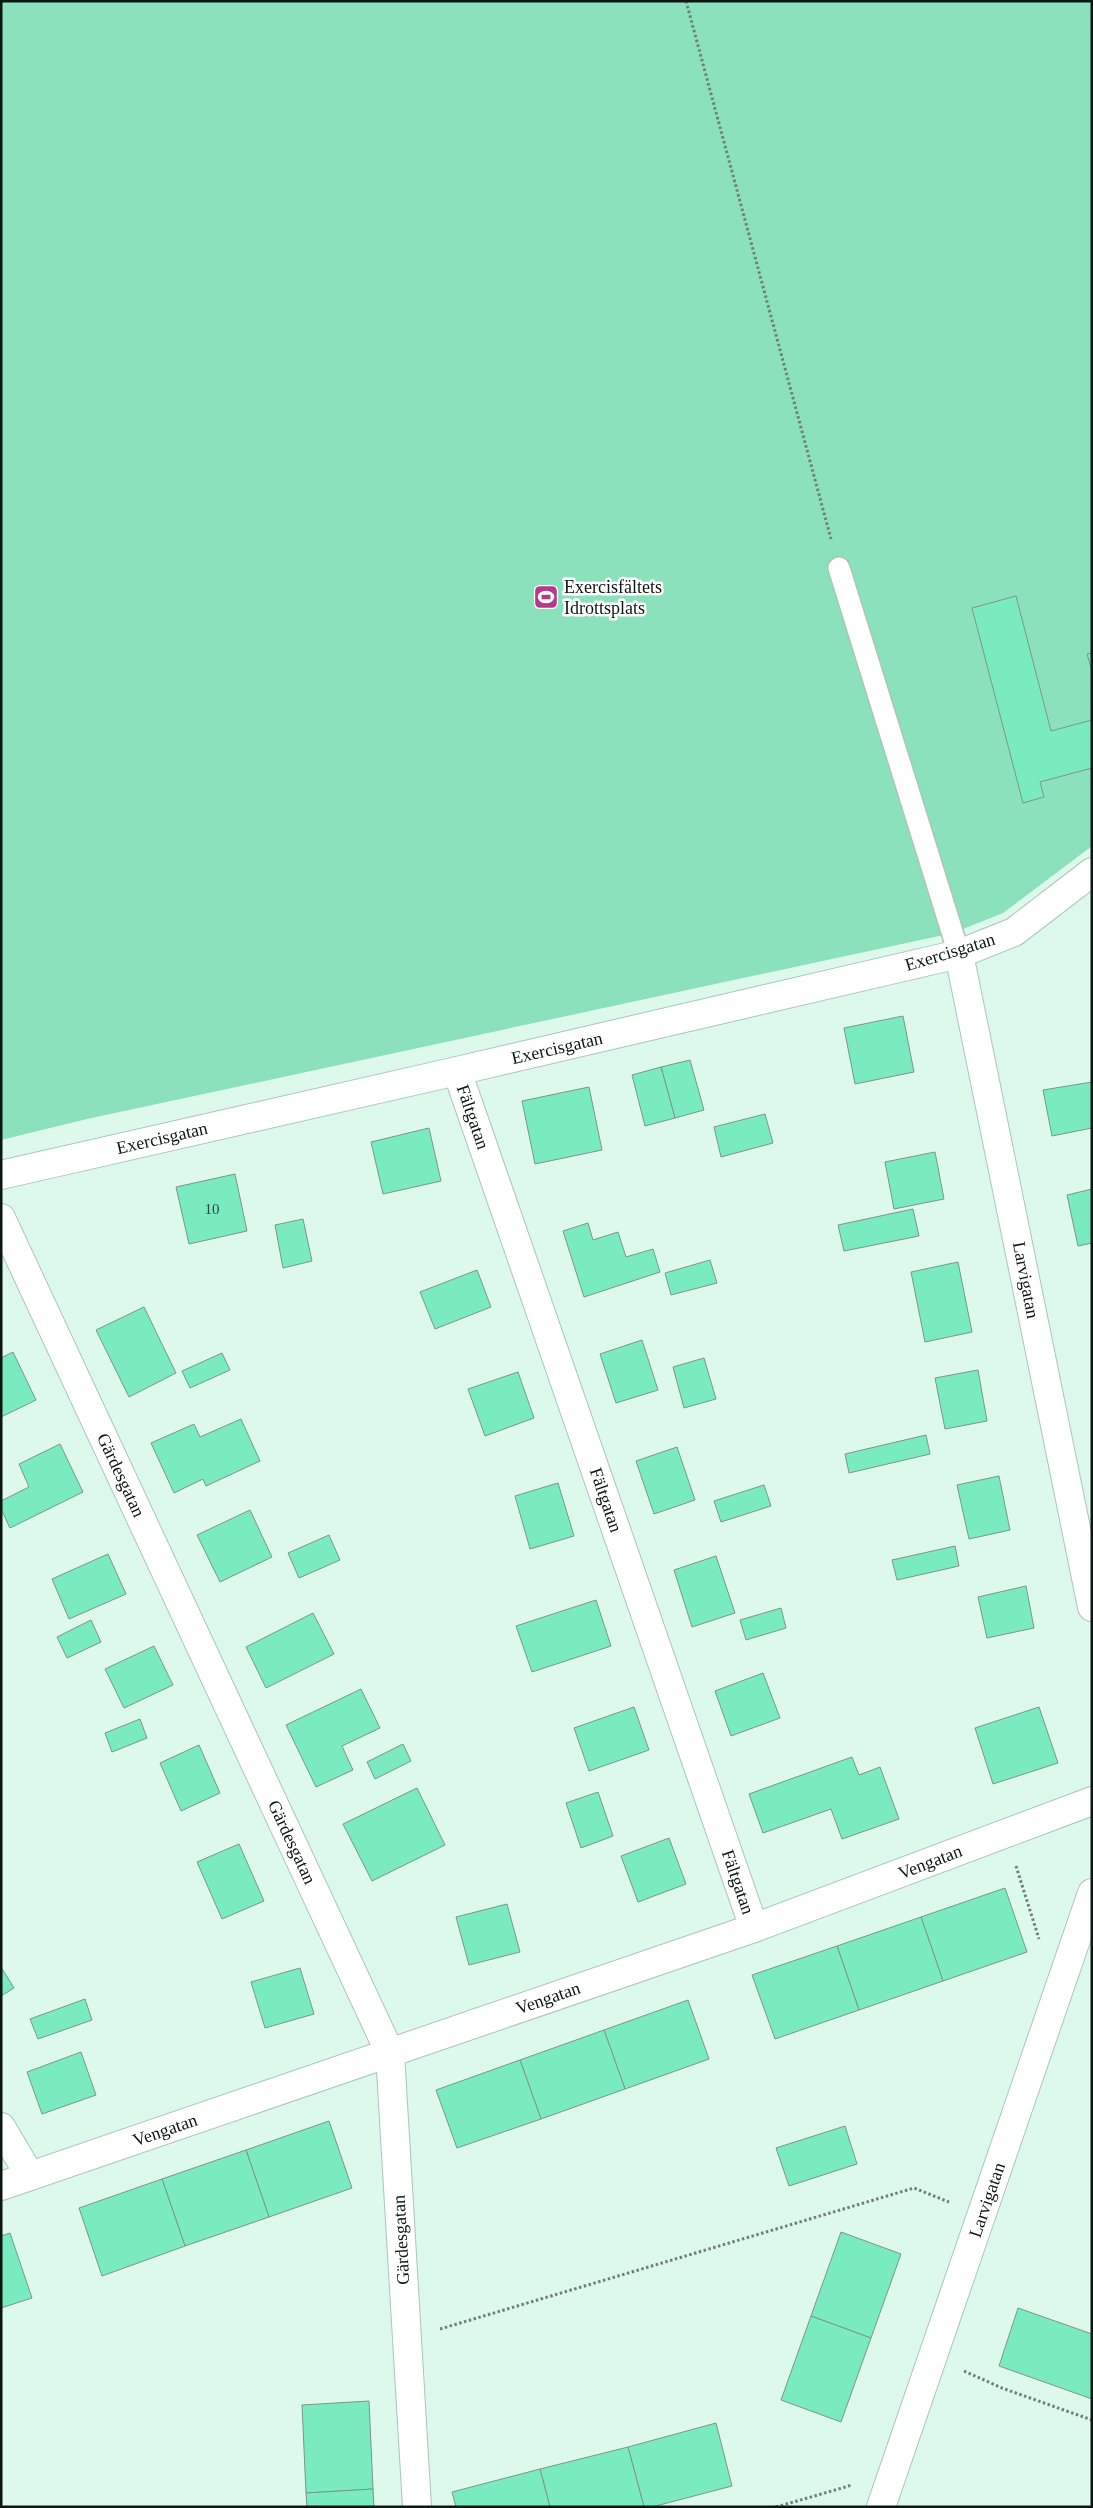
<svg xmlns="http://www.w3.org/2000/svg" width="1093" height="2508" font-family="'Times New Roman',serif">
	<rect width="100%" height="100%" fill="#ddf9ec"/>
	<path fill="#8ce1bd" d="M1,1H1092V846L1003,913L953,933L87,1119L1,1140Z"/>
	<g fill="#79ebbe" stroke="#7c968a">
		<path d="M1016,596L1051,731L1092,720V768L1040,782L1044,797L1023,803L972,608Z"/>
		<path d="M1092,653V671L1087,654Z"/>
		<path d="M903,1016L914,1072L855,1084L844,1028Z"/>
		<path d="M690,1060L704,1110L675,1118L661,1067Z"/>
		<path d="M661,1067L675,1118L645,1126L632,1075Z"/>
		<path d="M1092,1082V1128L1052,1136L1043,1090Z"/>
		<path d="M589,1087L602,1150L535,1164L522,1101Z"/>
		<path d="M765,1114L773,1143L721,1157L714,1127Z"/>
		<path d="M429,1128L441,1181L383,1194L371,1142Z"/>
		<path d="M935,1152L944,1199L894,1209L885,1162Z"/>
		<path d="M235,1174L247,1231L189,1244L176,1187Z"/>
		<path d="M1092,1189V1243L1078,1246L1067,1195Z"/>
		<path d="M913,1209L919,1236L844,1251L838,1225Z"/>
		<path d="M303,1219L312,1261L283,1268L275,1225Z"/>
		<path d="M588,1223L593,1240L618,1232L626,1257L653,1249L660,1272L584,1297L563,1231Z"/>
		<path d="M710,1260L717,1283L671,1295L665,1273Z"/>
		<path d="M958,1262L972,1332L925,1342L911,1272Z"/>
		<path d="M477,1270L491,1307L435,1329L420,1292Z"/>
		<path d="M144,1307L176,1373L129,1397L96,1330Z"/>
		<path d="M642,1340L658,1390L616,1403L600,1354Z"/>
		<path d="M13,1352L36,1400L1,1417V1358Z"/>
		<path d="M222,1353L230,1370L190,1388L182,1371Z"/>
		<path d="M704,1358L716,1399L684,1408L673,1367Z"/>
		<path d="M978,1370L987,1421L945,1429L935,1378Z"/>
		<path d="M518,1372L534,1418L485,1436L468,1389Z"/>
		<path d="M241,1419L260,1461L206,1486L203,1479L174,1493L151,1443L194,1424L200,1437Z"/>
		<path d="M926,1435L930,1454L849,1473L845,1454Z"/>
		<path d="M60,1444L83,1492L10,1528L1,1509V1501L29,1487L19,1464Z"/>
		<path d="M677,1447L695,1500L654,1514L636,1461Z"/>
		<path d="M999,1476L1010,1530L969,1539L957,1485Z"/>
		<path d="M558,1483L574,1536L530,1549L515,1496Z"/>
		<path d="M764,1485L771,1506L721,1522L714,1501Z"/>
		<path d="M250,1510L272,1557L220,1582L197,1535Z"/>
		<path d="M329,1535L340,1560L299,1578L288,1553Z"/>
		<path d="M955,1546L959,1566L897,1580L892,1560Z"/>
		<path d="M108,1554L126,1594L69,1619L52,1579Z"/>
		<path d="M716,1556L735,1613L692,1627L674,1570Z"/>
		<path d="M1026,1586L1034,1628L987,1638L978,1597Z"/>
		<path d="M596,1600L611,1646L532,1672L516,1626Z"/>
		<path d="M781,1608L786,1628L746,1640L740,1620Z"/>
		<path d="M313,1613L334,1654L266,1688L246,1647Z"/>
		<path d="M91,1620L101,1642L67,1658L57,1637Z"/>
		<path d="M154,1646L173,1685L124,1708L105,1669Z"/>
		<path d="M763,1673L780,1718L731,1736L715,1691Z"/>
		<path d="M361,1689L380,1728L342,1746L353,1770L316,1787L286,1725Z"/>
		<path d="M634,1707L649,1750L589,1771L574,1728Z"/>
		<path d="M1039,1707L1058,1763L993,1784L975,1728Z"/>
		<path d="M140,1719L147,1738L112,1752L105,1733Z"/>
		<path d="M403,1744L411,1761L375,1779L367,1762Z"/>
		<path d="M199,1745L220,1793L181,1811L160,1763Z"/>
		<path d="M852,1757L859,1775L880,1767L899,1819L842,1839L831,1809L763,1833L749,1794Z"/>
		<path d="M417,1788L445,1845L372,1881L343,1824Z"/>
		<path d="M598,1792L613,1836L581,1848L566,1803Z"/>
		<path d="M669,1838L686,1884L638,1902L621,1856Z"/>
		<path d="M239,1844L264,1901L222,1919L197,1862Z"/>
		<path d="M1005,1888L1027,1952L943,1981L921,1917Z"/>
		<path d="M507,1904L520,1952L469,1965L456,1917Z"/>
		<path d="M921,1917L943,1981L859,2010L837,1946Z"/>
		<path d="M837,1946L859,2010L775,2039L752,1975Z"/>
		<path d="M1,1967L14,1988L1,1996Z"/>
		<path d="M300,1968L314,2014L265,2028L251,1982Z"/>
		<path d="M85,1999L92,2020L38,2039L30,2019Z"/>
		<path d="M688,2000L709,2059L625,2089L604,2030Z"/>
		<path d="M604,2030L625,2089L541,2119L520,2060Z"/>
		<path d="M81,2052L96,2095L42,2114L27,2072Z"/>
		<path d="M520,2060L541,2119L457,2148L436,2090Z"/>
		<path d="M329,2121L352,2188L269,2217L246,2150Z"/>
		<path d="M845,2126L857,2164L789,2186L776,2148Z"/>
		<path d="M246,2150L269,2217L185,2246L162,2179Z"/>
		<path d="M162,2179L185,2246L102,2276L79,2208Z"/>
		<path d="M841,2232L901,2254L871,2338L811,2316Z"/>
		<path d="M10,2233L32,2298L1,2308V2236Z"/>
		<path d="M1018,2308L1092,2334V2399L999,2366Z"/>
		<path d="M811,2316L871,2338L841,2422L781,2400Z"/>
		<path d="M369,2401L373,2489L306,2493L302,2405Z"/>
		<path d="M716,2423L732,2486L652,2507H644L628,2447Z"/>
		<path d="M628,2447L644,2507H550L540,2469Z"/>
		<path d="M540,2469L550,2507H456L452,2492Z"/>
		<path d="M373,2489L374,2507H307L306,2493Z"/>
	</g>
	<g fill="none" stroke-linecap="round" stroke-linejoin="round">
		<defs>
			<path id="service" d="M839,568L959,954"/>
			<g id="minor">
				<path d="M959,954L1092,1607"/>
				<path d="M457,1071L754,1928"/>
				<path d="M1,1175L457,1071L959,954L1014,932L1092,872"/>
				<path d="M1,1218L390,2053L417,2507"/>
				<path d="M1,2127L30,2176"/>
				<path d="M1,2186L754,1928L1092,1801"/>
				<path d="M881,2507L1092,1893"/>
			</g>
		</defs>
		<use href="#service" stroke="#abc6b9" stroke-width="24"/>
		<use href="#minor" stroke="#abc6b9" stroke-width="30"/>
		<g stroke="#6e8078" stroke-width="3" stroke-dasharray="2.5 2.5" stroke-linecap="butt">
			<path d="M686,1L831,539"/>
			<path d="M1016,1866L1039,1939"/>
			<path d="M440,2329L914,2188L949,2202"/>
			<path d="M964,2371L1002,2388L1092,2420"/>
			<path d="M776,2507L849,2486L850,2483"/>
		</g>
		<use href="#service" stroke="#fff" stroke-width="21"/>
		<use href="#minor" stroke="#fff" stroke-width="28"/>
	</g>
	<defs>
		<symbol id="stadium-square" viewBox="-11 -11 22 22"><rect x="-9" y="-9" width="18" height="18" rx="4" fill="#b63989" stroke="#fff"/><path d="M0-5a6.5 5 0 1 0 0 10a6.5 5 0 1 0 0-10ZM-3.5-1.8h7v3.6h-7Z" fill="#fff"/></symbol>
	</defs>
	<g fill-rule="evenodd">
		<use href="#stadium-square" x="532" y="583" width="28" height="28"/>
	</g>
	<g text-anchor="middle" stroke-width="5" stroke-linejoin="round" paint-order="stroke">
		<g font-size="15" fill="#274b3d">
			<text x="212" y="1214">10</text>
		</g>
		<g font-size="18" fill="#0c1612" stroke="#fff" text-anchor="start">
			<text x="564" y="593">Exercisfältets<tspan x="564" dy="21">Idrottsplats</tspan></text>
		</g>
		<g font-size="18" fill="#0c1612" stroke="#fff">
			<text transform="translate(950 952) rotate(-17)" y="6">Exercisgatan</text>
			<text transform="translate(557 1048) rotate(-13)" y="6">Exercisgatan</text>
			<text transform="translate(473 1117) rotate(71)" y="6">Fältgatan</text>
			<text transform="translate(162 1138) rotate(-13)" y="6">Exercisgatan</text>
			<text transform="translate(1026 1280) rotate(79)" y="6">Larvigatan</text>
			<text transform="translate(121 1475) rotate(65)" y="6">Gärdesgatan</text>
			<text transform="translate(606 1500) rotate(71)" y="6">Fältgatan</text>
			<text transform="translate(292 1842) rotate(65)" y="6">Gärdesgatan</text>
			<text transform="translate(930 1862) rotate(-21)" y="6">Vengatan</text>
			<text transform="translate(738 1882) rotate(71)" y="6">Fältgatan</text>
			<text transform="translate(548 1998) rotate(-19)" y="6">Vengatan</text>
			<text transform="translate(165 2130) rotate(-19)" y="6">Vengatan</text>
			<text transform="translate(987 2200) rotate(-71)" y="6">Larvigatan</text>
			<text transform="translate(401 2240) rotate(-93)" y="6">Gärdesgatan</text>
		</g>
	</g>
	<rect width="1093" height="2508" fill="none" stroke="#0c1612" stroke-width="5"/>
</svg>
